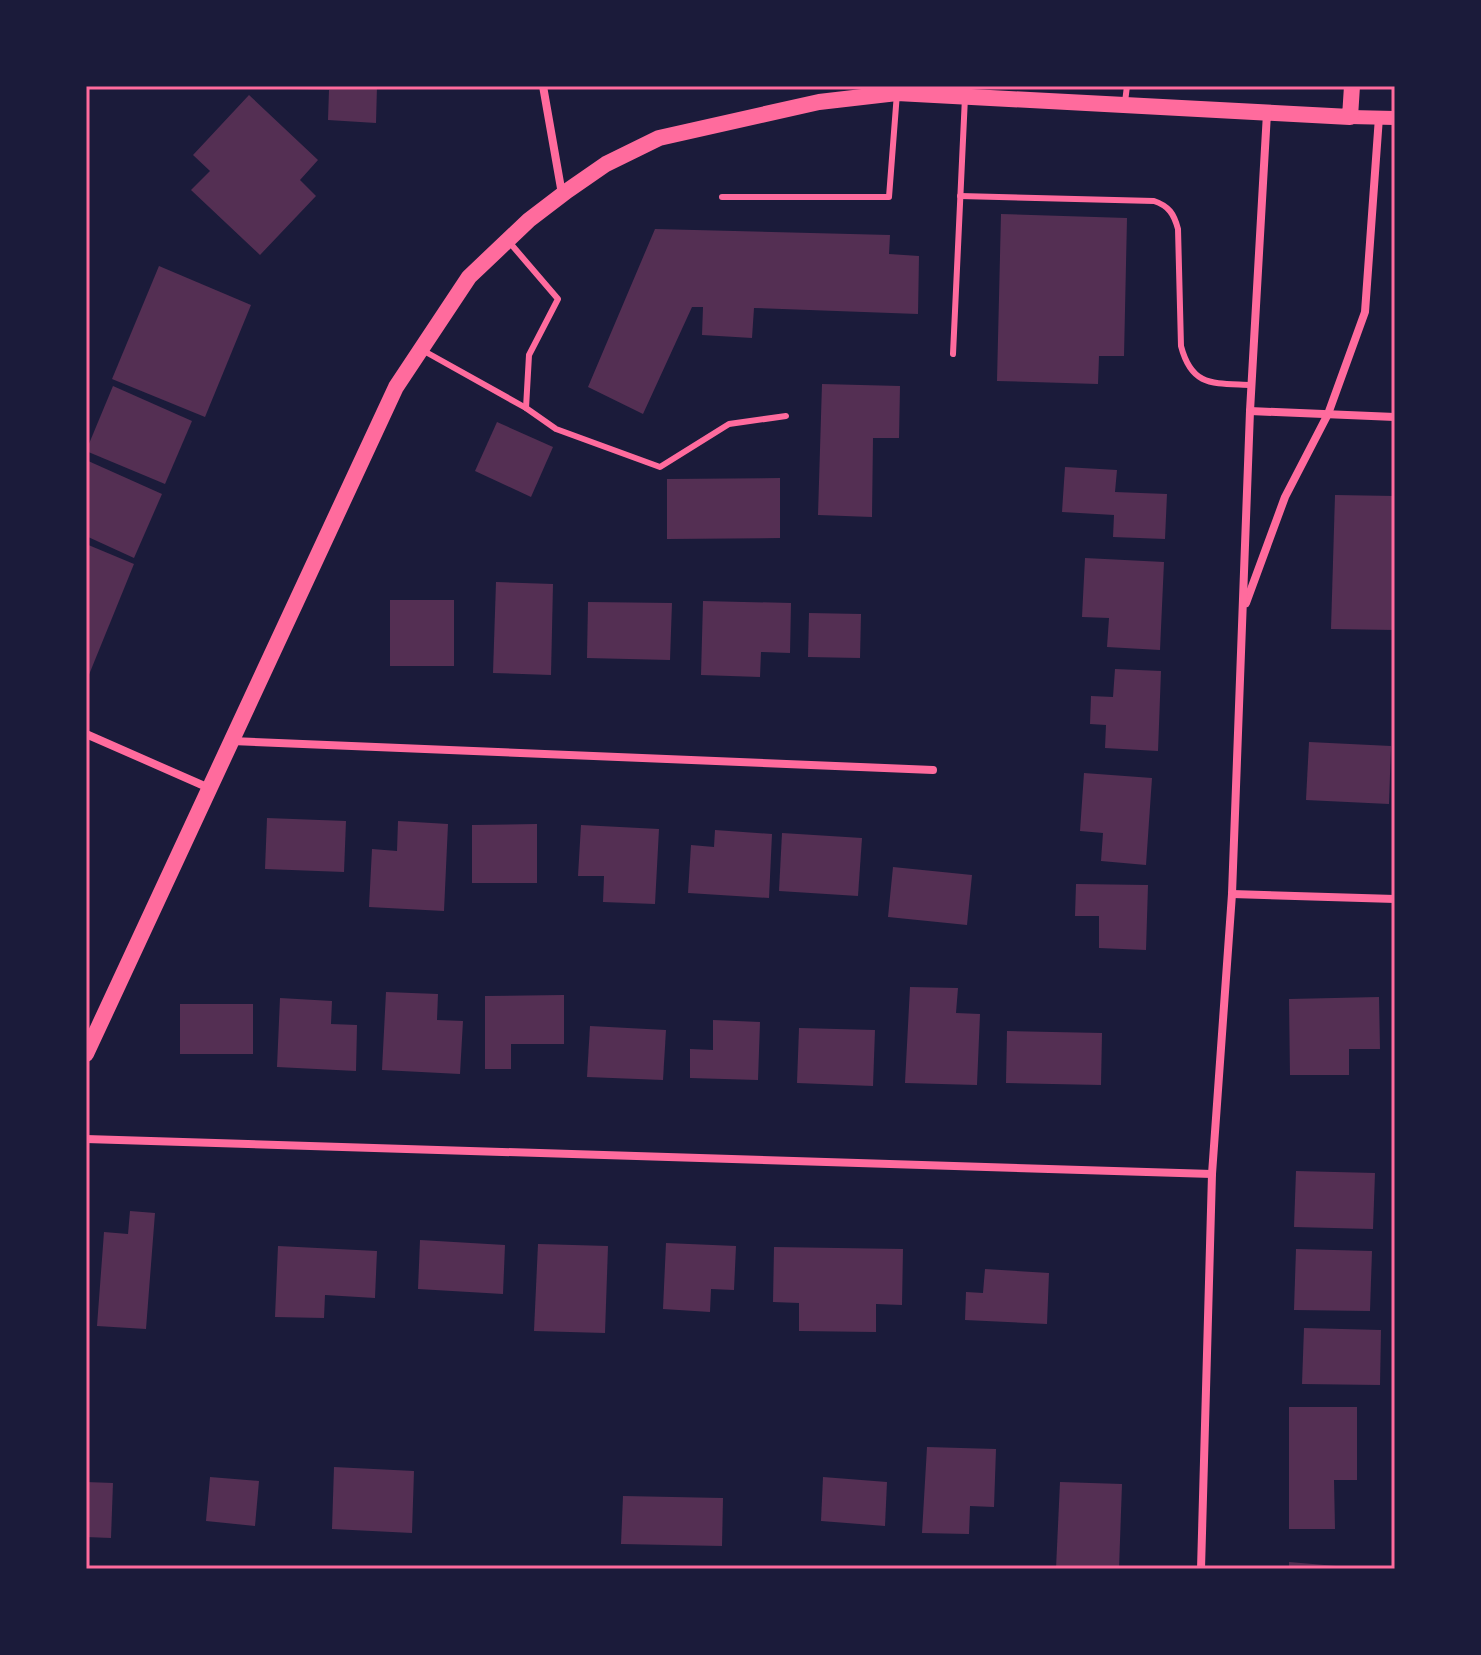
<svg xmlns="http://www.w3.org/2000/svg" width="1481" height="1655" font-family="Figtree,sans-serif">
	<rect width="100%" height="100%" fill="#1b1b3a"/>
	<g fill="#542f53">
		<path d="M290,86H377L376,123L328,120L329,90L290,89Z"/>
		<path d="M249,95L318,160L300,180L316,196L260,255L191,190L210,171L193,155Z"/>
		<path d="M1001,214L1127,218L1124,356H1099L1098,384L997,381Z"/>
		<path d="M655,229L890,235L889,254L919,256L918,314L754,308L752,338L702,335L703,307H692L643,414L588,387Z"/>
		<path d="M159,266L251,305L205,417L112,379Z"/>
		<path d="M822,384L900,386L899,438H873L872,517L818,515Z"/>
		<path d="M113,386L192,421L165,484L86,451Z"/>
		<path d="M497,422L553,447L531,497L475,471Z"/>
		<path d="M86,460L162,494L134,558L86,536Z"/>
		<path d="M1065,467L1117,470L1115,492L1167,494L1165,539L1113,537L1114,515L1062,512Z"/>
		<path d="M780,478V538L667,539V479Z"/>
		<path d="M1335,495L1395,496V630L1331,629Z"/>
		<path d="M86,544L134,564L86,682Z"/>
		<path d="M1085,558L1164,562L1160,650L1107,647L1109,618L1082,617Z"/>
		<path d="M496,582L553,584L551,675L493,673Z"/>
		<rect x="390" y="600" width="64" height="66"/>
		<path d="M703,601L791,603L790,653L761,652L760,677L701,675Z"/>
		<path d="M588,602L672,603L670,660L587,658Z"/>
		<path d="M809,613L861,614L860,658L808,657Z"/>
		<path d="M1115,669L1161,671L1158,751L1105,748L1106,725L1090,724L1091,696L1113,697Z"/>
		<path d="M1309,742L1391,746L1389,804L1306,800Z"/>
		<path d="M1084,773L1152,778L1146,865L1101,861L1103,833L1080,831Z"/>
		<path d="M267,818L346,821L344,872L265,869Z"/>
		<path d="M398,821L448,824L444,911L369,907L372,849L397,851Z"/>
		<path d="M537,824V883H472V825Z"/>
		<path d="M581,825L659,829L655,904L603,902L604,876H578Z"/>
		<path d="M715,830L772,834L769,898L688,893L691,845L714,847Z"/>
		<path d="M782,833L862,838L858,896L779,891Z"/>
		<path d="M893,867L972,875L967,925L888,917Z"/>
		<path d="M1076,884L1148,885L1146,950L1099,948V916H1075Z"/>
		<path d="M910,987L958,988L956,1013L980,1014L977,1085L905,1083Z"/>
		<path d="M386,992L438,994L437,1020L463,1021L460,1074L382,1070Z"/>
		<path d="M564,995V1044H511V1069H485V996Z"/>
		<path d="M1379,997L1380,1049H1349V1075H1290L1289,999Z"/>
		<path d="M280,998L332,1001L331,1024L357,1025L356,1071L277,1067Z"/>
		<rect x="180" y="1004" width="73" height="50"/>
		<path d="M713,1020L760,1022L758,1080L690,1078V1049L713,1050Z"/>
		<path d="M590,1026L666,1030L663,1080L587,1077Z"/>
		<path d="M799,1028L875,1030L873,1086L797,1083Z"/>
		<path d="M1007,1031L1102,1033L1101,1085L1006,1083Z"/>
		<path d="M1296,1171L1375,1173L1373,1229L1294,1227Z"/>
		<path d="M130,1211L155,1213L146,1329L97,1326L104,1232L128,1234Z"/>
		<path d="M420,1240L505,1245L503,1294L418,1289Z"/>
		<path d="M666,1243L736,1246L734,1290L711,1289L710,1312L663,1309Z"/>
		<path d="M538,1244L608,1246L605,1333L534,1331Z"/>
		<path d="M278,1246L377,1251L375,1298L325,1295L324,1318L275,1317Z"/>
		<path d="M774,1247L903,1249L902,1305L876,1304V1332L799,1331V1303L773,1302Z"/>
		<path d="M1296,1249L1372,1251L1370,1311L1294,1310Z"/>
		<path d="M985,1269L1049,1273L1047,1324L965,1320L966,1292L983,1293Z"/>
		<path d="M1304,1328L1381,1330L1380,1385L1302,1384Z"/>
		<path d="M1289,1407H1357V1480H1334L1335,1529H1289Z"/>
		<path d="M927,1447L996,1449L994,1507L970,1506L969,1534L922,1533Z"/>
		<path d="M334,1467L414,1471L412,1533L332,1529Z"/>
		<path d="M210,1477L259,1481L255,1526L206,1521Z"/>
		<path d="M823,1477L887,1482L885,1526L821,1521Z"/>
		<path d="M86,1482L113,1483L111,1538L86,1537Z"/>
		<path d="M1060,1482L1122,1484L1119,1569H1056Z"/>
		<path d="M623,1496L723,1498L722,1546L621,1544Z"/>
		<path d="M1289,1562L1348,1567L1347,1569H1289Z"/>
	</g>
	<g fill="none" stroke-linecap="round" stroke-linejoin="round">
		<g stroke="#ff6b9d" stroke-width="6">
			<path d="M1125,102L1127,86"/>
			<path d="M960,196L1154,201C1169,206 1174,214 1178,229L1181,346C1192,388 1214,383 1252,385"/>
			<path d="M722,197H889L897,93"/>
			<path d="M510,243L558,299L529,355L526,408L556,429L660,467L729,424L786,416"/>
			<path d="M424,351L526,408"/>
			<path d="M953,354L965,97"/>
		</g>
		<g stroke="#ff6b9d" stroke-width="8">
			<path d="M543,86L562,194"/>
			<path d="M1250,411L1395,417"/>
			<path d="M1246,603L1285,497L1328,414L1365,312L1379,117"/>
			<path d="M86,734L209,788"/>
			<path d="M232,741L933,770"/>
			<path d="M1232,894L1395,899"/>
			<path d="M86,1139L1212,1174"/>
			<path d="M1201,1569L1212,1174L1232,894L1250,411L1267,113"/>
		</g>
		<path stroke="#ff6b9d" stroke-width="14" d="M1350,117L1395,118"/>
		<path stroke="#ff6b9d" stroke-width="16" d="M86,1054L396,387L469,277L529,220L567,191L606,164L659,138L819,102L897,93L1350,117L1352,86"/>
	</g>
	<rect width="1481" height="1655" fill="none" stroke="#1b1b3a" stroke-width="176"/>
	<rect x="88" y="88" width="1305" height="1479" fill="none" stroke="#ff6b9d" stroke-width="3"/>
</svg>
